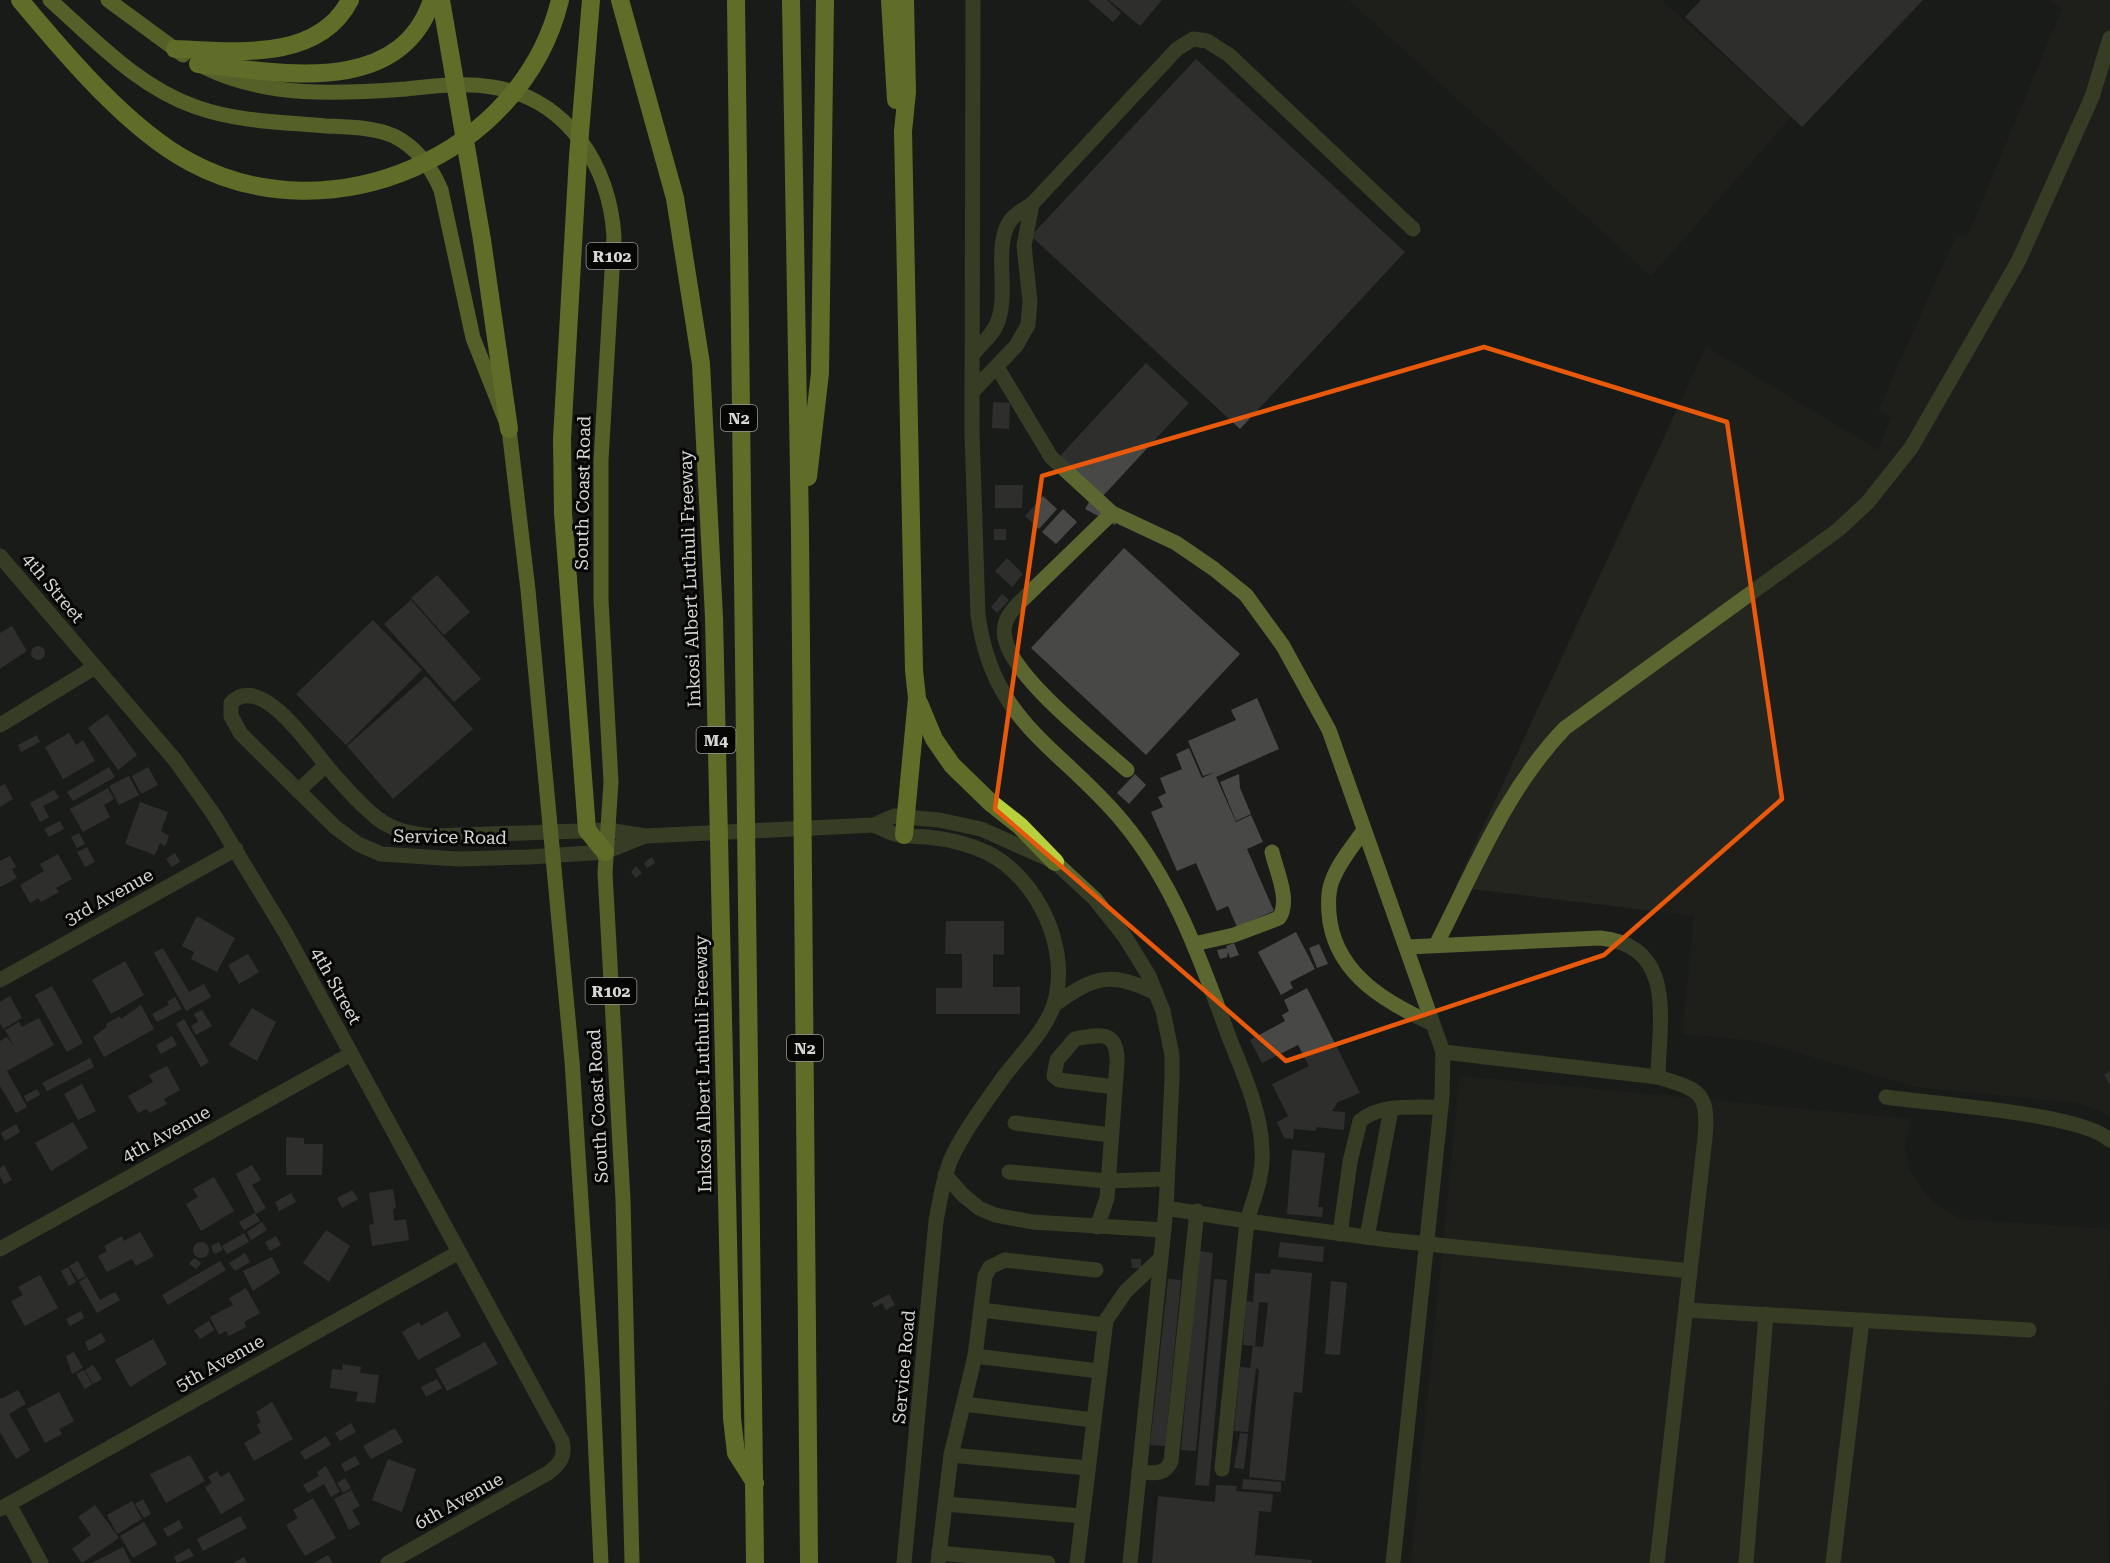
<svg xmlns="http://www.w3.org/2000/svg" width="2110" height="1563" font-family="'Roboto Serif',serif">
	<rect width="100%" height="100%" fill="#1a1b19"/>
	<g fill="#24251e">
		<path d="M1349,0H1662L1791,117L1651,276Z"/>
		<path d="M2048,0H2110V1118L2099,1110L2076,1103L1916,1087L1757,1041L1683,1034L1694,916L1455,887L1706,347L1878,450L1892,416L1878,411L1957,234L1967,238L2062,9Z"/>
		<path d="M1460,1076L1911,1119L1904,1146L1910,1172L1934,1204L1961,1219L2110,1229L2108,1563H1411Z"/>
	</g>
	<g fill="#484846">
		<path d="M1088,0H1107L1121,13L1113,22Z"/>
		<path d="M1109,0H1162L1140,26Z"/>
		<path d="M1701,0H1923L1802,127L1685,17Z"/>
		<path d="M1196,59L1405,252L1240,429L1031,236Z"/>
		<path d="M1146,363L1189,403L1103,496L1060,456Z"/>
		<path d="M993,402L1010,403L1009,429L992,428Z"/>
		<path d="M995,485H1023L1022,508H995Z"/>
		<path d="M1043,496L1057,509L1039,529L1025,516Z"/>
		<path d="M1089,502L1119,517L1115,525L1085,509Z"/>
		<path d="M1063,509L1077,522L1056,544L1042,532Z"/>
		<rect x="994" y="529" width="12" height="11"/>
		<path d="M1124,548L1240,654L1146,755L1031,648Z"/>
		<path d="M1007,558L1023,574L1012,587L995,571Z"/>
		<path d="M437,575L470,612L444,635L411,598Z"/>
		<path d="M1002,594L1009,600L997,613L991,607Z"/>
		<path d="M411,600L481,679L454,702L384,624Z"/>
		<path d="M373,620L422,670L346,745L296,694Z"/>
		<path d="M12,626L27,651L0,669V633Z"/>
		<circle cx="38" cy="653" r="7"/>
		<path d="M426,676L473,729L393,799L347,746Z"/>
		<path d="M1257,698L1279,749L1216,777L1236,822L1251,815L1263,842L1247,849L1274,911L1237,927L1228,906L1217,911L1196,863L1177,871L1151,812L1163,807L1158,797L1166,793L1160,778L1182,769L1176,754L1189,748L1202,778L1215,772L1203,776L1188,741L1236,720L1231,710Z"/>
		<path d="M107,714L137,755L118,770L88,728Z"/>
		<path d="M69,733L76,745L83,740L95,761L63,779L45,747Z"/>
		<path d="M37,735L40,742L21,752L18,745Z"/>
		<path d="M109,767L115,777L73,801L67,792Z"/>
		<path d="M148,767L158,785L141,794L132,776Z"/>
		<path d="M1135,774L1146,785L1129,804L1117,793Z"/>
		<path d="M1239,774L1240,788L1251,814L1236,821L1220,782Z"/>
		<path d="M129,776L139,795L119,805L109,786Z"/>
		<path d="M5,784L13,799L0,807V786Z"/>
		<path d="M108,788L114,799L104,805L110,817L83,832L70,809Z"/>
		<path d="M54,790L59,798L43,806L49,817L40,822L30,803Z"/>
		<path d="M140,802L168,812L161,831L169,836L165,846L160,843L155,855L125,844Z"/>
		<path d="M60,821L64,829L49,837L44,829Z"/>
		<path d="M79,833L85,844L77,848L71,837Z"/>
		<path d="M87,847L95,862L85,867L77,852Z"/>
		<path d="M175,853L180,862L172,867L166,859Z"/>
		<path d="M58,854L72,879L56,888L59,892L41,902L38,898L30,903L20,885L44,871L40,864Z"/>
		<path d="M10,856L16,867L12,869L17,878L0,887V861Z"/>
		<path d="M652,857L655,863L647,868L644,863Z"/>
		<path d="M636,866L642,873L636,878L631,872Z"/>
		<path d="M197,916L235,938L217,972L191,959L194,952L182,946Z"/>
		<path d="M946,921H1004V955L993,954V987H1020V1014H936V988H962V954H945Z"/>
		<path d="M1296,932L1315,969L1290,982L1293,988L1281,995L1258,952Z"/>
		<path d="M1234,943L1239,955L1230,958L1228,952L1227,957L1220,959L1217,950L1227,948L1226,946Z"/>
		<path d="M1319,944L1328,964L1317,968L1309,948Z"/>
		<path d="M163,948L189,992L204,984L211,997L186,1011L154,953Z"/>
		<path d="M248,954L259,972L239,984L228,965Z"/>
		<path d="M125,961L144,995L111,1014L92,980Z"/>
		<path d="M52,986L83,1043L67,1052L35,995Z"/>
		<path d="M1307,988L1360,1093L1338,1102L1332,1111L1345,1112L1344,1130L1316,1127V1131L1294,1129L1293,1139L1284,1138L1277,1122L1288,1116L1272,1084L1309,1066L1298,1045L1262,1063L1250,1040L1285,1021L1282,1015L1289,1011L1284,1000Z"/>
		<path d="M10,996L22,1018L3,1029L0,1023V1002Z"/>
		<path d="M175,997L182,1009L157,1022L152,1014L169,1005L167,1002Z"/>
		<path d="M141,1005L154,1029L104,1057L93,1037L107,1027L106,1024L120,1016L121,1019Z"/>
		<path d="M252,1008L276,1022L257,1061L229,1045Z"/>
		<path d="M202,1010L212,1026L196,1035L191,1026L198,1022L194,1014Z"/>
		<path d="M39,1018L54,1045L7,1071L27,1107L16,1113L0,1086V1041L7,1037L15,1048L5,1030L19,1022L22,1027Z"/>
		<path d="M184,1019L209,1062L201,1067L176,1024Z"/>
		<path d="M172,1036L177,1045L161,1054L156,1045Z"/>
		<path d="M90,1058L94,1067L47,1091L42,1083Z"/>
		<path d="M167,1066L180,1090L164,1099L167,1104L149,1113L147,1109L138,1113L128,1096L153,1082L149,1075Z"/>
		<path d="M2110,1071V1085L2104,1075Z"/>
		<path d="M82,1084L96,1111L78,1120L64,1094Z"/>
		<path d="M37,1089L40,1095L27,1102L24,1096Z"/>
		<path d="M73,1122L88,1148L51,1171L35,1143Z"/>
		<path d="M16,1124L20,1132L5,1141L1,1133Z"/>
		<path d="M286,1137L304,1138V1144H323L322,1175H286Z"/>
		<path d="M1292,1150L1325,1153L1318,1207H1323L1322,1217L1287,1214Z"/>
		<path d="M4,1165L12,1180L4,1184L0,1176V1168Z"/>
		<path d="M252,1165L261,1180L252,1185L266,1208L256,1214L236,1174Z"/>
		<path d="M214,1177L234,1211L201,1231L186,1204L198,1197L193,1189Z"/>
		<path d="M393,1189L396,1208L393,1209L394,1221L406,1219L409,1240L372,1246L369,1225L374,1224L369,1193Z"/>
		<path d="M352,1190L358,1199L342,1208L337,1198Z"/>
		<path d="M291,1193L296,1202L279,1211L275,1202Z"/>
		<path d="M255,1213L260,1221L244,1230L239,1222Z"/>
		<path d="M262,1222L267,1230L251,1240L247,1232Z"/>
		<path d="M326,1230L350,1246L329,1282L303,1263Z"/>
		<path d="M140,1232L154,1256L136,1266L132,1259L107,1272L98,1256L107,1251L104,1246L122,1236L124,1241Z"/>
		<path d="M244,1233L249,1242L227,1254L222,1246Z"/>
		<path d="M276,1236L281,1245L270,1251L265,1242Z"/>
		<path d="M219,1242L223,1250L214,1254L211,1246Z"/>
		<path d="M1280,1242L1324,1247L1323,1262L1278,1257Z"/>
		<circle cx="201" cy="1250" r="8"/>
		<path d="M1199,1251L1213,1253L1196,1451L1181,1450Z"/>
		<path d="M245,1253L250,1262L235,1271L229,1263Z"/>
		<path d="M272,1257L280,1273L253,1291L243,1271Z"/>
		<path d="M194,1258L201,1263L196,1269L189,1264Z"/>
		<path d="M1131,1259H1141V1268H1132Z"/>
		<path d="M78,1261L86,1276L78,1280L69,1266Z"/>
		<path d="M220,1261L226,1270L168,1305L162,1295Z"/>
		<path d="M68,1267L76,1282L69,1286L61,1271Z"/>
		<path d="M1271,1269L1312,1273L1302,1393L1294,1392L1285,1481L1249,1477L1259,1370L1256,1368L1248,1432L1234,1431L1240,1367L1250,1368L1253,1346L1263,1347L1268,1303L1259,1302L1255,1346L1243,1345L1246,1301L1253,1302L1255,1273L1270,1274Z"/>
		<path d="M40,1275L58,1308L25,1326L11,1301L23,1295L18,1287Z"/>
		<path d="M87,1277L100,1300L115,1292L120,1300L97,1313L79,1282Z"/>
		<path d="M1168,1279L1181,1280L1165,1446L1150,1445Z"/>
		<path d="M1214,1279L1227,1280L1209,1486L1195,1485Z"/>
		<path d="M1331,1281L1347,1283L1340,1355L1325,1354Z"/>
		<path d="M246,1288L260,1313L244,1322L246,1327L229,1336L226,1331L219,1335L210,1317L233,1305L229,1298Z"/>
		<path d="M889,1294L895,1305L886,1310L882,1303L874,1308L872,1303Z"/>
		<path d="M81,1311L84,1318L70,1326L66,1319Z"/>
		<path d="M447,1311L461,1336L418,1360L402,1332L419,1322L421,1326Z"/>
		<path d="M209,1321L214,1330L200,1339L194,1330Z"/>
		<path d="M101,1333L106,1341L89,1351L85,1342Z"/>
		<path d="M153,1339L167,1364L130,1387L115,1360Z"/>
		<path d="M485,1342L498,1364L447,1391L435,1369Z"/>
		<path d="M74,1352L83,1368L72,1374L66,1356Z"/>
		<path d="M343,1364L361,1367L360,1373L379,1375L375,1403L356,1401L358,1392L330,1388L332,1369L342,1370Z"/>
		<path d="M93,1365L102,1379L93,1384L85,1370Z"/>
		<path d="M84,1370L92,1384L85,1389L76,1374Z"/>
		<path d="M437,1379L442,1388L426,1397L421,1387Z"/>
		<path d="M18,1390L26,1404L9,1414L30,1450L16,1459L0,1432V1397L1,1399Z"/>
		<path d="M59,1392L74,1421L59,1429L62,1434L45,1443L27,1409Z"/>
		<path d="M272,1402L293,1439L254,1461L244,1443L261,1433L257,1425L261,1422L256,1412Z"/>
		<path d="M351,1423L356,1432L340,1441L335,1433Z"/>
		<path d="M395,1428L403,1442L371,1459L363,1446Z"/>
		<path d="M1240,1433L1248,1434L1244,1469L1234,1468Z"/>
		<path d="M326,1436L331,1445L305,1460L300,1452Z"/>
		<path d="M190,1455L205,1481L166,1503L150,1474Z"/>
		<path d="M355,1456L360,1464L345,1472L341,1464Z"/>
		<path d="M388,1459L416,1469L402,1512L372,1500Z"/>
		<path d="M326,1466L340,1492L331,1497L324,1484L308,1493L303,1485L319,1476L317,1472Z"/>
		<path d="M217,1471L221,1477L229,1472L245,1500L221,1514L205,1487L212,1483L208,1477Z"/>
		<path d="M345,1478L351,1488L343,1493L337,1483Z"/>
		<path d="M1243,1479L1281,1482V1492L1242,1489Z"/>
		<path d="M1216,1485L1237,1486L1236,1491L1273,1494L1271,1512L1259,1511L1255,1555L1312,1560L1311,1563H1152L1158,1496L1215,1502Z"/>
		<path d="M351,1490L360,1506L352,1510L360,1524L349,1530L334,1499Z"/>
		<path d="M313,1498L336,1538L305,1556L286,1525L298,1518L293,1510Z"/>
		<path d="M143,1499L151,1514L144,1518L135,1504Z"/>
		<path d="M132,1501L142,1519L117,1534L107,1515Z"/>
		<path d="M95,1505L119,1538L82,1563L72,1549L91,1535L78,1517Z"/>
		<path d="M240,1516L247,1528L203,1551L197,1539Z"/>
		<path d="M179,1520L183,1528L168,1537L163,1529Z"/>
		<path d="M144,1522L157,1544L133,1558L120,1536Z"/>
		<path d="M123,1547L131,1563H92Z"/>
		<path d="M189,1548L194,1556L177,1563L174,1557Z"/>
		<path d="M328,1555L333,1563H314Z"/>
		<path d="M244,1557L247,1563H233Z"/>
	</g>
	<g fill="none" stroke-linecap="round" stroke-linejoin="round">
		<g stroke="#5b6631" stroke-width="15">
			<path d="M973,0L972,433L978,615C993,725 1060,746 1123,822C1175,885 1201,961 1229,1037C1243,1073 1261,1111 1262,1150C1264,1175 1254,1198 1247,1221L1166,1208"/>
			<path d="M973,354C981,344 994,334 998,321C1009,291 993,246 1010,221C1015,214 1024,209 1032,204L1177,49L1193,39L1207,41L1229,55L1413,229"/>
			<path d="M997,367L1051,457L1112,513"/>
			<path d="M972,392L1016,346L1028,325L1030,301L1024,246L1032,204"/>
			<path d="M0,556L175,760L214,815L285,932L562,1441C566,1456 560,1464 548,1473L388,1563"/>
			<path d="M0,725L95,667"/>
			<path d="M1127,770C1097,743 1012,677 1005,638C1002,624 1008,615 1017,605L1112,513L1176,543L1214,569L1246,595L1283,646L1329,730L1443,1052"/>
			<path d="M298,791L326,765"/>
			<path d="M874,825C881,828 888,832 895,834C905,837 917,836 927,837C948,839 969,844 988,853C1038,879 1071,949 1054,1004C1046,1030 1021,1054 1005,1075C986,1102 965,1129 951,1159C943,1179 940,1200 936,1221L904,1563"/>
			<path d="M1364,830C1353,846 1339,862 1332,881C1327,894 1328,908 1330,922C1339,976 1387,1003 1433,1024"/>
			<path d="M645,836L605,852L529,857L458,859L381,854L358,844L335,827L241,734L231,716V703C260,672 309,745 325,764C341,783 358,803 377,818C393,831 413,834 433,836L608,830L645,836L874,825L894,816L939,820L981,829L1055,862L1095,899L1125,937L1149,976L1163,1011L1172,1055V1079L1166,1208L1130,1563"/>
			<path d="M1194,944L1234,935L1279,918C1291,901 1276,870 1272,852"/>
			<path d="M1436,945C1474,871 1506,789 1565,728L1838,530L1868,502L1911,448L2019,260L2092,97L2110,38"/>
			<path d="M1407,947L1600,938C1677,946 1659,1020 1658,1077"/>
			<path d="M0,980L236,849"/>
			<path d="M1054,1005C1094,976 1110,971 1156,993"/>
			<path d="M1886,1097C1933,1104 2079,1113 2110,1140"/>
			<path d="M1015,1123L1110,1135"/>
			<path d="M1009,1172L1108,1181L1166,1179"/>
			<path d="M945,1175L964,1196L979,1208L995,1215L1032,1222L1164,1230"/>
			<path d="M1097,1227L1107,1198L1117,1063C1118,1030 1101,1034 1075,1039L1057,1060L1054,1076L1059,1080L1115,1087"/>
			<path d="M1340,1234L1350,1162L1360,1121C1380,1103 1415,1108 1440,1107"/>
			<path d="M1367,1237L1391,1109"/>
			<path d="M0,1249L351,1054"/>
			<path d="M981,1310L1105,1325"/>
			<path d="M1686,1310L2029,1330"/>
			<path d="M975,1356L1099,1371"/>
			<path d="M964,1404L1093,1420"/>
			<path d="M951,1455L1087,1468"/>
			<path d="M1222,1469L1247,1221L1389,1240L1690,1271"/>
			<path d="M1139,1472C1153,1473 1165,1476 1171,1461L1197,1211"/>
			<path d="M9,1504L41,1563"/>
			<path d="M946,1504L1082,1516"/>
			<path d="M0,1509L459,1252"/>
			<path d="M939,1553L1048,1563"/>
			<path d="M938,1563L951,1455L975,1356L985,1276L990,1267L1005,1260L1096,1270"/>
			<path d="M1077,1563L1106,1320L1126,1291L1161,1258"/>
			<path d="M1393,1563L1442,1097L1443,1052L1658,1077C1700,1090 1709,1092 1705,1138L1657,1563"/>
			<path d="M1746,1563L1766,1314"/>
			<path d="M1833,1563L1862,1320"/>
		</g>
		<g stroke="#9db23b" stroke-width="15">
			<path d="M50,0C95,40 138,87 196,107C238,122 283,122 326,126C348,127 374,127 394,136C416,147 432,168 441,190L473,338L509,429L528,590L572,1061L592,1371L601,1563"/>
			<path d="M108,0L183,55"/>
			<path d="M204,67C267,98 338,94 406,89C435,86 464,82 492,87C567,98 610,166 614,237L601,460V600L611,782L605,873L623,1200L632,1563"/>
		</g>
		<g stroke="#b7d03b" stroke-width="18">
			<path d="M20,0C65,54 128,129 190,162C330,238 522,156 560,0"/>
			<path d="M441,0L482,240L509,429"/>
			<path d="M591,0L578,157L562,439L563,513L587,830L605,852"/>
			<path d="M620,0L675,198L701,364L714,617L732,1418L736,1453L755,1483"/>
			<path d="M736,0L755,1563"/>
			<path d="M791,0L800,532L809,1563"/>
			<path d="M890,0L896,100"/>
			<path d="M175,49C232,51 318,63 350,0"/>
			<path d="M198,64C278,72 399,99 432,0"/>
			<path d="M808,477L820,373L825,0"/>
			<path d="M919,703L934,739L952,765L991,803L1020,826L1055,862"/>
			<path d="M904,835L917,698L914,670L903,131L907,92L905,0"/>
		</g>
	</g>
	<path d="M0 0H2110V1563H0ZM1484,347L1727,422L1782,799L1604,955L1286,1061L995,809L1042,476Z" fill="#1a1b19" fill-opacity=".55" fill-rule="evenodd"/>
	<path fill="none" stroke="#e8590c" stroke-width="4.5" stroke-linejoin="round" d="M1484,347L1727,422L1782,799L1604,955L1286,1061L995,809L1042,476Z"/>
	<g text-anchor="middle" stroke-width="6" stroke-linejoin="round" paint-order="stroke">
		<g fill="#060605" stroke="#989897" stroke-width="1.5">
			<rect x="586.5" y="243" width="51" height="26" rx="4.5"/>
			<rect x="721" y="405" width="36" height="26" rx="4.5"/>
			<rect x="696.5" y="727" width="39" height="26" rx="4.5"/>
			<rect x="585.5" y="978" width="51" height="26" rx="4.5"/>
			<rect x="787" y="1035" width="36" height="26" rx="4.5"/>
		</g>
		<g font-size="16" font-weight="bold" fill="#d7d7d5">
			<text x="612" y="262">R102</text>
			<text x="739" y="424">N2</text>
			<text x="716" y="746">M4</text>
			<text x="611" y="997">R102</text>
			<text x="805" y="1054">N2</text>
		</g>
		<g font-size="18" fill="#d7d7d5" stroke="#060605">
			<text transform="translate(583 493) rotate(-89)" y="6">South Coast Road</text>
			<text transform="translate(690 579) rotate(-92)" y="6">Inkosi Albert Luthuli Freeway</text>
			<text transform="translate(53 588) rotate(50)" y="6">4th Street</text>
			<text transform="translate(450 837) rotate(1)" y="6">Service Road</text>
			<text transform="translate(109 897) rotate(-29)" y="6">3rd Avenue</text>
			<text transform="translate(336 986) rotate(61)" y="6">4th Street</text>
			<text transform="translate(703 1064) rotate(-91)" y="6">Inkosi Albert Luthuli Freeway</text>
			<text transform="translate(598 1106) rotate(-93)" y="6">South Coast Road</text>
			<text transform="translate(166 1134) rotate(-29)" y="6">4th Avenue</text>
			<text transform="translate(220 1363) rotate(-29)" y="6">5th Avenue</text>
			<text transform="translate(904 1367) rotate(-85)" y="6">Service Road</text>
			<text transform="translate(459 1501) rotate(-29)" y="6">6th Avenue</text>
		</g>
	</g>
</svg>
